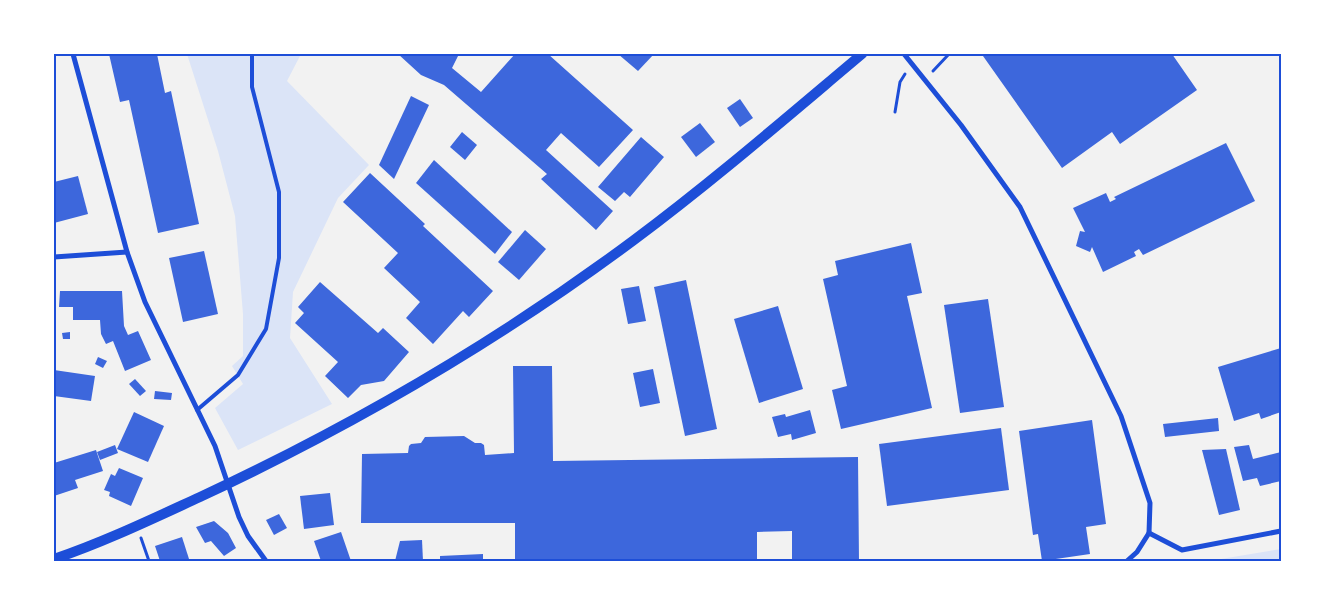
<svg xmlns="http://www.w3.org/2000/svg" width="1335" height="615" font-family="'Fira Sans',sans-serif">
	<rect width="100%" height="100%" fill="#f2f2f2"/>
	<g fill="#dbe4f7">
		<path d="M187,54H301L287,81L369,165L338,198L293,292L290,338L332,404L238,450L215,408L243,384L232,366L243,356V314L235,216L218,151Z"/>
		<path d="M1281,549V561H1209Z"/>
	</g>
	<g fill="#3d67dc">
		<path d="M109,54H157L165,93L171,91L199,224L158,233L129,100L120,102Z"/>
		<path d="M398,54H459L452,68L481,92L515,54H548L633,130L599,167L561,133L546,150L613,211L596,230L541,179L547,174L444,85L421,75Z"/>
		<path d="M618,54H654L638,71Z"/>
		<path d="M986,54H1172L1197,90L1120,144L1112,132L1062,168L983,56Z"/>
		<path d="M411,96L429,105L394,179L379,165Z"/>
		<path d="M740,99L753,118L740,127L727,108Z"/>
		<path d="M700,123L715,142L696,157L681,137Z"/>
		<path d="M462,132L477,145L465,160L450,147Z"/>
		<path d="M641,137L664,157L630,197L624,192L615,201L598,187Z"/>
		<path d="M1226,143L1255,201L1143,255L1139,249L1134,252L1136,256L1103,272L1092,247L1090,252L1076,246L1080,231L1085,232L1073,208L1106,193L1110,202L1116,199L1114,197Z"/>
		<path d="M434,160L512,232L495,254L416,183Z"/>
		<path d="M370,173L425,224L423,226L493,291L469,317L463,311L433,344L406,318L420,302L384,268L398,253L343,202Z"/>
		<path d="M78,176L88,214L54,223V182Z"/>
		<path d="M525,230L546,249L519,280L498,262Z"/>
		<path d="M911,243L922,293L907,296L932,408L841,429L832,390L847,386L823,279L838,275L835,261Z"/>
		<path d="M204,251L218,314L183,322L169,258Z"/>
		<path d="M686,280L717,429L685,436L654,287Z"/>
		<path d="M320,282L378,333L383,328L409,352L384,381L361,385L348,398L325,376L338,362L295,323L304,313L298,307Z"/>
		<path d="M639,286L646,321L628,324L621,289Z"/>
		<path d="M60,291H122L124,326L128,335L138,331L151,360L125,371L113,341L106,344L101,334L100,320H73V307H59Z"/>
		<path d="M988,299L1004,407L960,413L944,305Z"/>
		<path d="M778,306L803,389L759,403L734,319Z"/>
		<path d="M70,332V339H63L62,333Z"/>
		<path d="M1281,348V412L1261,419L1259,413L1234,421L1218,367Z"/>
		<path d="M98,357L107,361L103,368L95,364Z"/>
		<path d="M513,366H552L553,461L858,457L859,561H792V531L757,532V561H515V523H361L362,454L408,453L409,446L411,444L421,443L425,437L464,436L475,443H481L484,445L485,455L514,453Z"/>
		<path d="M653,369L660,403L640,407L633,373Z"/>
		<path d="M54,370L95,376L91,401L54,396Z"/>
		<path d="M135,379L146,391L140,396L129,384Z"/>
		<path d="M155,391L172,393L171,400L154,399Z"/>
		<path d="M810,410L816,433L792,440L791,434L778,437L772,417L785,414L786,417Z"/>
		<path d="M134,412L164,426L148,462L117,449Z"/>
		<path d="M1218,418L1219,431L1165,437L1163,424Z"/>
		<path d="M1092,420L1106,524L1086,527L1090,554L1042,561L1038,534L1033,535L1019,431Z"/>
		<path d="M1001,428L1009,490L887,506L879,444Z"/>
		<path d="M115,445L118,453L100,460L97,452Z"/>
		<path d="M1249,445L1253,459L1281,452V481L1260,486L1257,478L1243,481L1234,447Z"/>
		<path d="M1226,449L1240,510L1219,515L1202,450Z"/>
		<path d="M96,450L103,471L75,480L78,488L54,496V463Z"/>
		<path d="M119,468L143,478L131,506L109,496L110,492L104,490L111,474L115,476Z"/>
		<path d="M330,493L334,525L304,529L300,496Z"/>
		<path d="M279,514L287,528L274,535L266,520Z"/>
		<path d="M214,521L228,533L236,548L224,556L211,541L205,543L196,527Z"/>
		<path d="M341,532L351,561H321L314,541Z"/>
		<path d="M182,537L189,559L185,561H160L155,546Z"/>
		<path d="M422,540L423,561H395L400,541Z"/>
		<path d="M483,554V561H440V556Z"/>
	</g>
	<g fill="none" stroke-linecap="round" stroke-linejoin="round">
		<g stroke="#1d4ed8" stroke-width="3">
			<path d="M933,71L949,54"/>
			<path d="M895,112L900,82L905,74"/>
			<path d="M141,538L149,561"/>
		</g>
		<path stroke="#1d4ed8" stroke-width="4" d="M197,410L238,375L266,329L279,258V192L252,87V54"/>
		<g stroke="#1d4ed8" stroke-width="5">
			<path d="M73,54L127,252L145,302L215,446L239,517L248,536L266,561"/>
			<path d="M904,54L961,125L1020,207L1121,416L1150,503L1149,533L1137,552L1127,561"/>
			<path d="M54,257L127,252"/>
			<path d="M1149,533L1182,550L1281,531"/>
		</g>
		<path stroke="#1d4ed8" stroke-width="10" d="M54,559C104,542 152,519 200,497C350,427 501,339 634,240C713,181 787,117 862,54"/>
	</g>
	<rect width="1335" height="615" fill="none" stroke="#ffffff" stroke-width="110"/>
	<rect x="55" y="55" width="1225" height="505" fill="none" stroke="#1d4ed8" stroke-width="2"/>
</svg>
